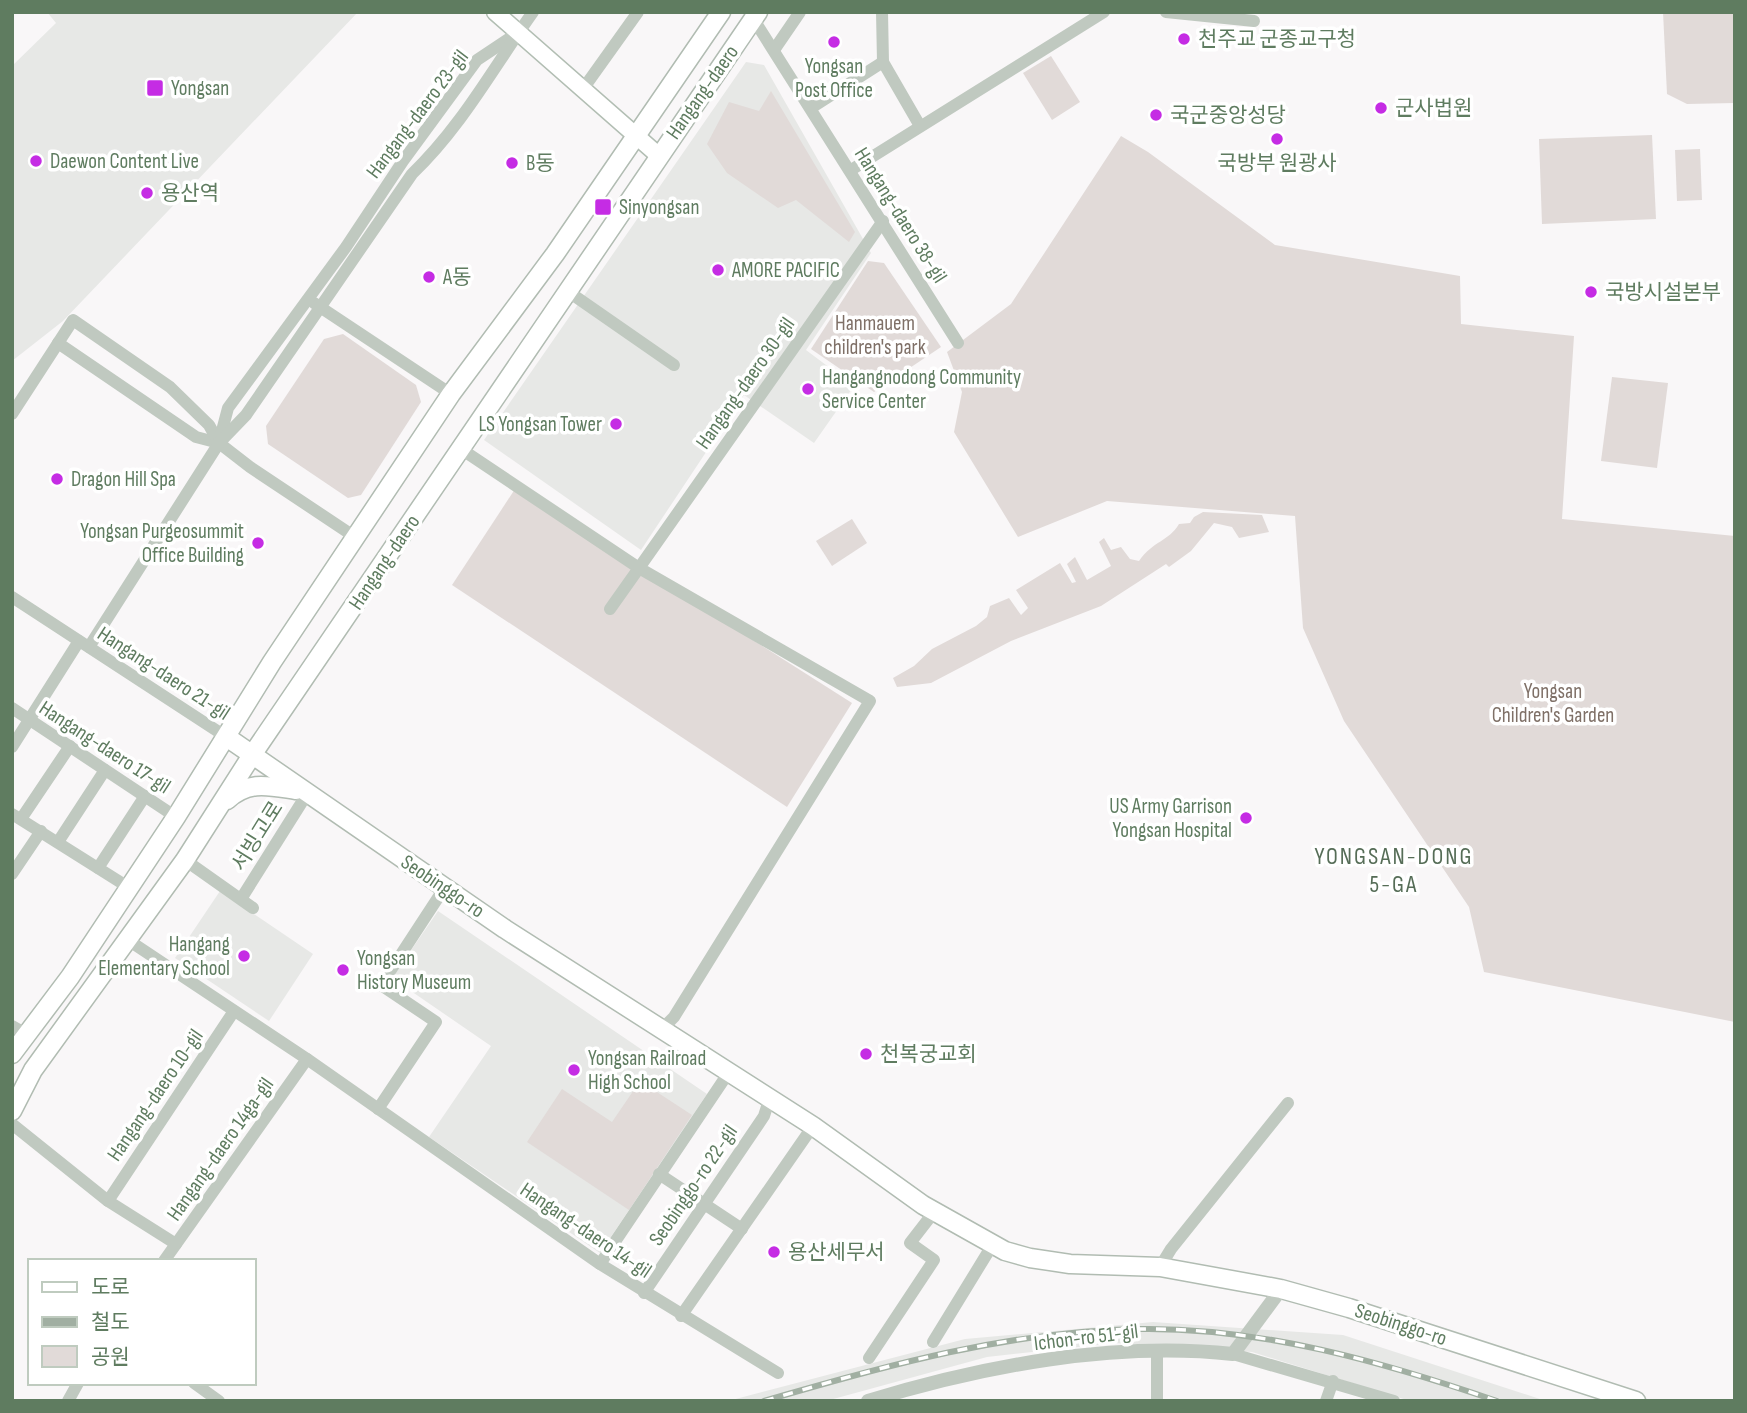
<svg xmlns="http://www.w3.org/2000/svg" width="1747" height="1413" font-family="'Sofia Sans Condensed','Noto Sans KR',sans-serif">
	<rect width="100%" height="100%" fill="#f9f7f8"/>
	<g fill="#e7e8e6">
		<path d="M47,12H358L63,321L12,361V66L56,23Z"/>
		<path d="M746,62L764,65L871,253L806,350L854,386L814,443L744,395L641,550L484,440Z"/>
		<path d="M220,891L313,954L269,1021L175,958Z"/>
		<path d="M438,911L707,1094L600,1253L429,1137L491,1046L392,978Z"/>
		<path d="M1153,1322L1343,1335L1546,1401H1410L1252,1352L1115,1343L987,1357L826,1401H728L965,1339Z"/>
	</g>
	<g fill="#e1dad8">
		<path d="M1663,12H1735V103L1687,104L1667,94Z"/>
		<path d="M1051,56L1080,102L1052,120L1023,73Z"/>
		<path d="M771,91L855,232L849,242L796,200L778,208L727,173L707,144L729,102L759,111Z"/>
		<path d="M1652,135L1656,219L1542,224L1539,139Z"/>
		<path d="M1121,136L1148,152L1275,245L1460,276L1461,324L1574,336L1562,519L1735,536V1022L1484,972L1469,907L1344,721L1303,628L1295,516L1107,501L1018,537L954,432L962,392L947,352L1011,304Z"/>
		<path d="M1700,149L1702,200L1677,201L1675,150Z"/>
		<path d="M868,261L884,263L941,347L874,392L811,349Z"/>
		<path d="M343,334L416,385L421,402L361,495L348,498L268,444L266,426L324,339Z"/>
		<path d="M1612,377L1668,383L1657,468L1601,461Z"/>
		<path d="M515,489L852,703L787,807L452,585Z"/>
		<path d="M1203,512L1262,515L1269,532L1239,538L1232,527L1214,523L1191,551L1169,567L1166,564L1101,606L1011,641L931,683L897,687L893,678L914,666L932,649L976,626L987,617L990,606L1009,598L1021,615L1028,608L1016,590L1060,563L1072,583L1076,582L1067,564L1075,557L1087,580L1111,566L1099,542L1104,538L1111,550L1121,547L1130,559L1139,561C1154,540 1168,542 1179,524L1190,523L1194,517Z"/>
		<path d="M852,519L867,543L832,566L816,541Z"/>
		<path d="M640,1081L692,1115L629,1210L527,1142L562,1089L612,1122Z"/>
	</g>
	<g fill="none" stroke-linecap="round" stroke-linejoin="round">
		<defs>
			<path id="secondary" d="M495,12L658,155"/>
			<g id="primary">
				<path d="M228,738L505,929L813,1126L923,1205L1005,1251L1030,1258L1070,1264L1160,1267L1281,1289L1349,1308L1636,1401"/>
				<path d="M227,800C249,780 269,786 296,790"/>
				<path d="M12,1054L70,977L176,817L272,662L451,394L555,254L721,12"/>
				<path d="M12,1111L33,1070L185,860L252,755L758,12"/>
			</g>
		</defs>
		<use href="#secondary" stroke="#b2beb3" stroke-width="19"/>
		<use href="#primary" stroke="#b1bcb2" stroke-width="21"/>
		<g stroke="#c0c9c0" stroke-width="12">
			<path d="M882,12L883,62L920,126"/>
			<path d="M1166,12L1254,21"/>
			<path d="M751,15L958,343"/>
			<path d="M774,50L800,12"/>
			<path d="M583,89L638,12"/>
			<path d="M811,108L883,62"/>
			<path d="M851,170L1104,12"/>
			<path d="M566,290L674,365"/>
			<path d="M314,303L451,394"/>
			<path d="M58,343L196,437L219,443"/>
			<path d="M12,414L73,320L170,387L209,425L219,443L250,467L355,537"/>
			<path d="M219,442L228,408L346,247L403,161L477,60L513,36"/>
			<path d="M461,449L639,568L610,609"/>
			<path d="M12,597L228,738"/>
			<path d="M89,647L219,443L246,415L412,174C462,126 493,68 533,12"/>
			<path d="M12,708L176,817"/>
			<path d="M12,747L79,641"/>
			<path d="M12,814L128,887"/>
			<path d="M21,819L70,746"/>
			<path d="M58,842L105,770"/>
			<path d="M185,860L253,908"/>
			<path d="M98,868L145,796"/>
			<path d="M12,874L41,831"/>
			<path d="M241,899L307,794"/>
			<path d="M128,940L307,1059L600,1264L778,1373"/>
			<path d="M12,1026L26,1034"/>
			<path d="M662,1029L674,1017L870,701L639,568L883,221"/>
			<path d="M378,1109L436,1022L381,985L445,887"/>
			<path d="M12,1124L108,1201L176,1244"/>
			<path d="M659,1174L742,1229"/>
			<path d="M108,1201L234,1011"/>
			<path d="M164,1261L307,1059"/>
			<path d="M600,1264L729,1072"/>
			<path d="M1160,1267L1171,1249L1288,1103"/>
			<path d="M644,1293L764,1116L770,1097"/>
			<path d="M681,1316L813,1126"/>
			<path d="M933,1342L993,1244"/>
			<path d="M1233,1354L1394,1401"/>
			<path d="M869,1358L934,1260L910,1243L934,1212"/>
			<path d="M194,1383L219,1401"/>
			<path d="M68,1401L78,1383"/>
			<path d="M1157,1401V1351"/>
			<path d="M1326,1401L1333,1381"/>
		</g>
		<path stroke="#c0c9c0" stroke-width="14" d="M868,1401C982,1366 1114,1341 1233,1354L1281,1289"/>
		<use href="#secondary" stroke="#fff" stroke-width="16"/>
		<use href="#primary" stroke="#fff" stroke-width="18"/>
		<defs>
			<path id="rail" d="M764,1401C887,1365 1010,1331 1139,1329C1261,1327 1383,1362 1497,1401"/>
		</defs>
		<use href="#rail" stroke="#a1afa2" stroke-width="6"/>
		<use href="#rail" stroke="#fff" stroke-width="3.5" stroke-dasharray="10" stroke-linecap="butt"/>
	</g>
	<g fill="#c52ce4" stroke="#fff" stroke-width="2.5">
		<circle cx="1184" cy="39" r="7"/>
		<circle cx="834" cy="42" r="7"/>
		<rect x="146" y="79" width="18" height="18" rx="3.5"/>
		<circle cx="1381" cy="108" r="7"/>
		<circle cx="1156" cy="115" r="7"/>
		<circle cx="1277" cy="139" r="7"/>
		<circle cx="36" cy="161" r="7"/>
		<circle cx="512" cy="163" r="7"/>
		<circle cx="147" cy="193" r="7"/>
		<rect x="594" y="198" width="18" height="18" rx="3.5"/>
		<circle cx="718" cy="270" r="7"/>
		<circle cx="429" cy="277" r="7"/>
		<circle cx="1591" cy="292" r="7"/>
		<circle cx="808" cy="389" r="7"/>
		<circle cx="616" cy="424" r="7"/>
		<circle cx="57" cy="479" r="7"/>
		<circle cx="258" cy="543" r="7"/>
		<circle cx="1246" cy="818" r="7"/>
		<circle cx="244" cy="956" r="7"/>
		<circle cx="343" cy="970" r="7"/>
		<circle cx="866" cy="1054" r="7"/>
		<circle cx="574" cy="1070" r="7"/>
		<circle cx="774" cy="1252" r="7"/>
	</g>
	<g text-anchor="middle" stroke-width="7" stroke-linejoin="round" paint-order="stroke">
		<g font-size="21" fill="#5f7c60" stroke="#fff" text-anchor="start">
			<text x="1198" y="46">천주교 군종교구청</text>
			<text x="834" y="73" text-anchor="middle">Yongsan<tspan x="834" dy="24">Post Office</tspan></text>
			<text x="171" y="95">Yongsan</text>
			<text x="1395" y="115">군사법원</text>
			<text x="1170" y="122">국군중앙성당</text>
			<text x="50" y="168">Daewon Content Live</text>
			<text x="526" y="170">B동</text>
			<text x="1277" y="170" text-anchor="middle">국방부 원광사</text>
			<text x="161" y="200">용산역</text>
			<text x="619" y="214">Sinyongsan</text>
			<text x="732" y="277">AMORE PACIFIC</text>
			<text x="443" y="284">A동</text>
			<text x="1605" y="299">국방시설본부</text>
			<text x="822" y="384">Hangangnodong Community<tspan x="822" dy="24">Service Center</tspan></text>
			<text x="602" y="431" text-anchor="end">LS Yongsan Tower</text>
			<text x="71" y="486">Dragon Hill Spa</text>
			<text x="244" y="538" text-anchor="end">Yongsan Purgeosummit<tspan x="244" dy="24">Office Building</tspan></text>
			<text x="1232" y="813" text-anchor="end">US Army Garrison<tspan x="1232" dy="24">Yongsan Hospital</tspan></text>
			<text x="230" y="951" text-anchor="end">Hangang<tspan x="230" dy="24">Elementary School</tspan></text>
			<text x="357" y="965">Yongsan<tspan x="357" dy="24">History Museum</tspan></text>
			<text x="880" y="1061">천복궁교회</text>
			<text x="588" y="1065">Yongsan Railroad<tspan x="588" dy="24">High School</tspan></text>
			<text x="788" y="1259">용산세무서</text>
		</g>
		<g font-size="21" fill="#5f7c60" stroke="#fff">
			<text transform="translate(702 92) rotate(-55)" y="7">Hangang-daero</text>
			<text transform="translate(417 114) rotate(-53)" y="7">Hangang-daero 23-gil</text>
			<text transform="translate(901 215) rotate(58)" y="7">Hangang-daero 38-gil</text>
			<text transform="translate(745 383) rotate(-55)" y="7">Hangang-daero 30-gil</text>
			<text transform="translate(384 562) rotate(-56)" y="7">Hangang-daero</text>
			<text transform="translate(164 673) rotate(33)" y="7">Hangang-daero 21-gil</text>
			<text transform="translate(105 747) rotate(33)" y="7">Hangang-daero 17-gil</text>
			<text transform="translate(257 836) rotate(-58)" y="7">서빙고로</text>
			<text transform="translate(443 886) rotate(34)" y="7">Seobinggo-ro</text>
			<text transform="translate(155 1095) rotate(-56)" y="7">Hangang-daero 10-gil</text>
			<text transform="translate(220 1149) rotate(-55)" y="7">Hangang-daero 14ga-gil</text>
			<text transform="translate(693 1185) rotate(-56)" y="7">Seobinggo-ro 22-gil</text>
			<text transform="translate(586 1230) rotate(34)" y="7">Hangang-daero 14-gil</text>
			<text transform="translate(1401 1324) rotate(18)" y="7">Seobinggo-ro</text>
			<text transform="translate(1086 1337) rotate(-7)" y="7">Ichon-ro 51-gil</text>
		</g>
		<g font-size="21" fill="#7f7067" stroke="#fff">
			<text x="875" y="330">Hanmauem<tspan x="875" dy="24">children's park</tspan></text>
			<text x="1553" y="698">Yongsan<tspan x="1553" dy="24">Children's Garden</tspan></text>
		</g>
		<g font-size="24" letter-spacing="2" fill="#566d57" stroke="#fff">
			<text x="1394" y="864">YONGSAN-DONG<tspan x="1394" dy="28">5-GA</tspan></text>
		</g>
	</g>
	<rect width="1747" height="1413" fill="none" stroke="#5f7c60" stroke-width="28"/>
	<rect x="28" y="1259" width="228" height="126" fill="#ffffff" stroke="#bfcbbf" stroke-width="2"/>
	<rect x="42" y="1282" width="35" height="10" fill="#ffffff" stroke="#bfcbbf" stroke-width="2"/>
	<text x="91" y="1294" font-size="21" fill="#5f7c60">도로</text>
	<rect x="42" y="1317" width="35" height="10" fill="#a1afa2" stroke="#bfcbbf" stroke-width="2"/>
	<text x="91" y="1329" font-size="21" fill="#5f7c60">철도</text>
	<rect x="42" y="1346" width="35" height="21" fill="#e1dad8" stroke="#bfcbbf" stroke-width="2"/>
	<text x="91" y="1364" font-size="21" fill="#5f7c60">공원</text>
</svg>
